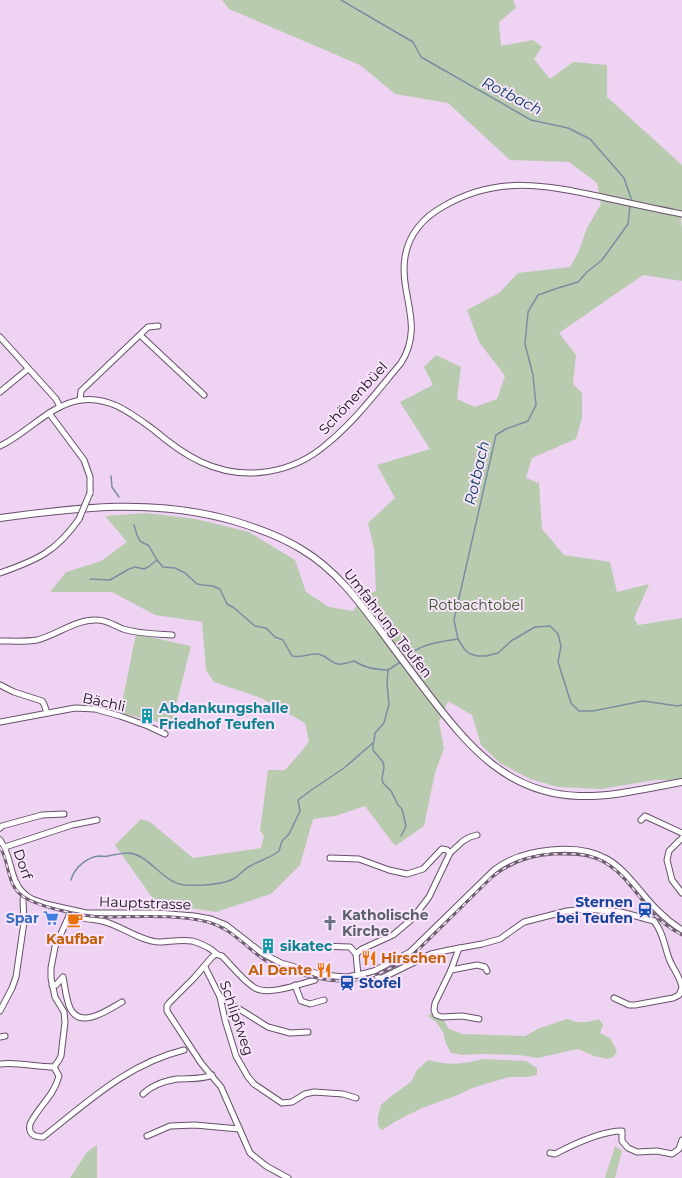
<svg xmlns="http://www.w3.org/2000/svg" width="682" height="1178" font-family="Montserrat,sans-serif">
	<rect width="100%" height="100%" fill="#eed4f2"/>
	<g fill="#b8cbaf">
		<path d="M222,0H513L516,8L499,22L501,46L533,40L542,47L534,59L550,79L573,62L607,65V97L682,165V213L681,221L682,228V281L643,275L559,333L576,355L573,384L582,393V418L576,439L532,458L526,478L539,483L542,529L564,555L610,562L617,592L649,584L634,618L638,625L682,618V778L671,780H655L601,789L558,787L530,779L500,763L481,745L472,715L448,701L439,722L444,748L435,773L424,826L395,846L365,806L335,816L313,819L300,865L271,894L216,912L156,903L115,845L141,819L150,822L193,858L261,848L264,836L260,831L268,770H285L301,752L309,741L305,723L261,698L214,682L206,670L202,622L155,615L112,592H50L66,572L101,561L127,542L105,516L146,513L196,519L249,532L295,560L306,592L329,607L353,611L363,595L376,591L374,549L368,523L395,498L377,465L430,449L400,402L433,385L424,367L436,355L461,367L457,399L475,407L497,399L505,376L479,342L467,310L499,293L518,273L570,267L578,253L587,228L601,204L597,183L569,162L510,160L448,103L395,94L360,65L229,9Z"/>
		<path d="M136,634L191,646L171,725L120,713Z"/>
		<path d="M434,1010L442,1017L449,1029L463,1034L525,1036L540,1028L567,1019L577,1022H587L599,1019L603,1025L600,1033L610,1038L617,1051L613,1057L607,1059L594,1056L578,1049L537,1058L519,1055L481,1054L463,1055L451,1053L446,1044L443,1032L437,1023L428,1016Z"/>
		<path d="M482,1059L526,1061L537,1068V1075L528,1077H509L472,1088L458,1095L422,1108L396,1121L382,1130L378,1126V1116L381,1105L390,1097L411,1082L417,1070L428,1060C448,1065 462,1065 482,1059Z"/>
		<path d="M97,1145V1178H70L87,1152Z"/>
		<path d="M615,1146L622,1151L615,1178H605Z"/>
	</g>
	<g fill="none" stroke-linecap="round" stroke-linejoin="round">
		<g stroke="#7a8ea1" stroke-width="1.5">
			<path d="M341,0L413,42L421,57L531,120L568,128L590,139L624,178L631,198V202"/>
			<path d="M630,205L628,224L602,260L587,272L578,282L558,288L538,295L528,312L525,344L533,375L536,405L528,421L506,429L496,435L454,620L458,639L465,650L470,654L478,656H486L498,653L511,641L535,627L550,626L558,634L561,646L558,662L571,703L579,711H593L643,701L678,706L682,705"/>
			<path d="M111,476L112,487L119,497"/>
			<path d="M134,525L137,535L140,541L149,546L157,560"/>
			<path d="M90,579L110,580L129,569L135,567L144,569L148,567L157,560L163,567L175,568L185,573L197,584L203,585L213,586L220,589L227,604L234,608L255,626L266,628L275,637L283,640L292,656C300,658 308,654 316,654C326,654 330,663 338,664C343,665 349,662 354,661C365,668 375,670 388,670"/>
			<path d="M405,658C420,644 438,642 458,639"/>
			<path d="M373,743V750L383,762L384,767L382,779L383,783L391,791L398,805L402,809L406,826L401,836"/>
			<path d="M71,880C74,868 87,857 99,856C103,856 105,857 108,856C121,854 128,850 141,857C155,865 167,883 184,885C198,886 224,885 235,878C241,874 245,868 252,865C261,860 270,858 279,851L282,841L289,834L300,811L298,800L310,791L344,768L374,742L375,733L384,723L389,704L387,684L388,670L402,661"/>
		</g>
		<defs>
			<g id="minor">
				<path d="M140,335L204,395"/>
				<path d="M0,337L56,399L60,407"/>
				<path d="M0,392L28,369"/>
				<path d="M80,400L81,391L148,327L158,326"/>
				<path d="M49,413L84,460L90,477V493"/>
				<path d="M0,446C28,433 49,405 81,400C110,396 132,414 154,430C168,442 184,454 201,462C244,482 293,474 328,443C356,420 378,390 401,363C425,325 399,295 405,257C409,233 424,217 444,206C497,175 546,185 602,197C629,203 655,209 682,214"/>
				<path d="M0,573C37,560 56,552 79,519"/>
				<path d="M0,641C12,641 25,642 37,640C57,635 76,619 97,620C107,620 115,626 123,629C139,634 156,634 172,635"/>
				<path d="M0,685L14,692L42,701L44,704L47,713"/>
				<path d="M0,722L75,708L95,709L120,716L148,726L165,734"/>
				<path d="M641,820L645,816L682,833"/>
				<path d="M0,828L2,826L42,815L64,814"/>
				<path d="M682,838L669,851L667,860L672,880L682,893"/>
				<path d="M0,840C12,856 9,878 23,893"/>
				<path d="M5,847L72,825L97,820"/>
				<path d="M330,858L359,859L389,870L407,874L423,869L442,849L447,850L450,853"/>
				<path d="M79,912L78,916C85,920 94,919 102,921C120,925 140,941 158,942C169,942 180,939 192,941C199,943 206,946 212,950C216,953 216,955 222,956C232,966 243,981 255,988C269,996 300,984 315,980L318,974"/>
				<path d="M654,921C664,934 664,946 670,961C674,970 680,977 682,987"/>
				<path d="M319,946L350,947L356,954"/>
				<path d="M459,948L451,970L435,1003L434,1010L436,1015L442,1017L462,1016L479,1019"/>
				<path d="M216,954L212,957L194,978L169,1003L167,1006V1011L201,1063L221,1087L250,1153L266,1166L288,1178"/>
				<path d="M205,967L220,997L225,1020L236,1056L248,1077L254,1084L282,1103L292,1102L305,1094L314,1092L343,1094L356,1098"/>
				<path d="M451,970L477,965L485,967L487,971"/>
				<path d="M374,971L378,978H382L431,954L449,950L482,944L500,939L524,922L567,911L585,909L621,912L654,921"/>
				<path d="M358,975L356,954L362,949L393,935L412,919L429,897L450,853L463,841L470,837L477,835"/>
				<path d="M52,985H56L63,977C65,987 66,999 70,1008C80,1030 108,1010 122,1002"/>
				<path d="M295,985L301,1001L310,1004L324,1000"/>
				<path d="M220,997L268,1027L290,1033L308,1032"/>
				<path d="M614,998L629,1005H635L673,998L679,995L682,988"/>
				<path d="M0,1011L12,988L16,977L24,922L23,900L25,895L32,899L46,904L86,913H157L194,916L211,919L226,925L262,953L281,963L322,975L346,977L358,975L374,971L410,952L494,870C511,857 529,852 551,850C630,842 628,896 682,930"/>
				<path d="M0,1037L5,1036"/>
				<path d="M0,1064C18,1062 36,1067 54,1067L59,1060L61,1056L65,1022L64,1012L55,997L51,978V968L55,947L68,918L71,910"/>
				<path d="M54,1067L59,1076C54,1096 38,1107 30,1124C28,1134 34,1137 43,1137C88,1102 127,1064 184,1050"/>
				<path d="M143,1094C151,1086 165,1081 177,1079C189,1078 201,1080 212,1075"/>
				<path d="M147,1136L170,1126L195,1125L239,1129"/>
				<path d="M550,1153L555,1154C574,1144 601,1131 622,1131V1141L628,1148L637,1152L657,1151L672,1154L679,1149L682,1140"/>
			</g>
			<g id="major">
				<path d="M0,518C81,507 154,498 234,521C257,528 280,536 301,549C335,569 358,600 381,631C397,653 413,674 429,695C469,747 508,794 579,796C614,797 648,788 682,782"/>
				<path d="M23,893L25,895"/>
			</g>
		</defs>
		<use href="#minor" stroke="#67516a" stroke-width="7"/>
		<use href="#major" stroke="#67516a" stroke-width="8"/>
		<use href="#minor" stroke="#fff" stroke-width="5"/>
		<use href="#major" stroke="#fff" stroke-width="6"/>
		<defs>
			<path id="rail" d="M0,847C10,863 6,886 24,897C33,903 44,906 55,909C71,913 88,917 105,917C139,917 175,914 208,922C230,928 245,946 263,959C279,970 318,980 338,981C366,982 394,969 416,952L492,877C511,862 530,855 554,854C565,854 576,853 588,856C619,863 633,891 653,913C661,922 671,929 682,935"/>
		</defs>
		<use href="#rail" stroke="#6e5e70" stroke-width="3"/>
		<use href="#rail" stroke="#f8e4fb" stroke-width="1.5" stroke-dasharray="4.5" stroke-linecap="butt"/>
		<defs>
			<path id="minor-bridge" d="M79,519L90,493"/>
		</defs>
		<use href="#minor-bridge" stroke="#67516a" stroke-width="7" stroke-linecap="butt"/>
		<use href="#minor-bridge" stroke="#fff" stroke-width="5"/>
	</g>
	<defs>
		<symbol id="building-bare" viewBox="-9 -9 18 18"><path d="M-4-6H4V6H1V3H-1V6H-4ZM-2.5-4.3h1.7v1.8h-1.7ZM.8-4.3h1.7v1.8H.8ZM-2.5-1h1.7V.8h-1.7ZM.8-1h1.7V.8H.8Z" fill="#0f9aa8" stroke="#f8e4fb" stroke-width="2.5" paint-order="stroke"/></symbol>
		<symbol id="station-bare" viewBox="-9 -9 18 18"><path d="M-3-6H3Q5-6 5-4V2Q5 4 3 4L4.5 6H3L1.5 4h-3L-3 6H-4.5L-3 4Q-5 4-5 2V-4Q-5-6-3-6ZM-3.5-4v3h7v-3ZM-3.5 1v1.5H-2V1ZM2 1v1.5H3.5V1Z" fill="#1a4fb4" stroke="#f8e4fb" stroke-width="2.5" paint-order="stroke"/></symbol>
		<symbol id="supermarket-bare" viewBox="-9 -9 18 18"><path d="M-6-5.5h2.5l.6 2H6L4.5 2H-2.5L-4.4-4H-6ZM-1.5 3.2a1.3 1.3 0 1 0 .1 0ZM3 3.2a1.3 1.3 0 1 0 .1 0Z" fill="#3f7fe0" stroke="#f8e4fb" stroke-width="2.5" paint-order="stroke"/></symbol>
		<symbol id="cafe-bare" viewBox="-9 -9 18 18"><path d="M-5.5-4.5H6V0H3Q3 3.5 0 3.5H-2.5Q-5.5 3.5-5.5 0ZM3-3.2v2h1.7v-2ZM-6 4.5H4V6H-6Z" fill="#e8710a" stroke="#f8e4fb" stroke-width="2.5" paint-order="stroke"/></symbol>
		<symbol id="church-bare" viewBox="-9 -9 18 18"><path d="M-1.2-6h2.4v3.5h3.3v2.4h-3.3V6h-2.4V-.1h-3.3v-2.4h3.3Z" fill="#6b7280" stroke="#f8e4fb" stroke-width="2.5" paint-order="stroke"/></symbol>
		<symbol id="restaurant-bare" viewBox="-9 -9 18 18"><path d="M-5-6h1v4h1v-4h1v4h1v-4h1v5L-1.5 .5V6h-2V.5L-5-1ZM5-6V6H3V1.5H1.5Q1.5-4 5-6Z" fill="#e8710a" stroke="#f8e4fb" stroke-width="2.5" paint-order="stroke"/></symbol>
	</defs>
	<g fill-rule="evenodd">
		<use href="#building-bare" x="136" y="705" width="22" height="22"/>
		<use href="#station-bare" x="634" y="899" width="22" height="22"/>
		<use href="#supermarket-bare" x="40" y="907" width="22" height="22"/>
		<use href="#cafe-bare" x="64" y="909" width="22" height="22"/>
		<use href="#church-bare" x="319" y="912" width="22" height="22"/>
		<use href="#building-bare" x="257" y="935" width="22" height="22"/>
		<use href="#restaurant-bare" x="358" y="947" width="22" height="22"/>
		<use href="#restaurant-bare" x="313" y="959" width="22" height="22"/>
		<use href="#station-bare" x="336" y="972" width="22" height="22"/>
	</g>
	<g text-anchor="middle" stroke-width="4" stroke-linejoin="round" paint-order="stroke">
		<g font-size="14" fill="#140c16" stroke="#f8e4fb">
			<text transform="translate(353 398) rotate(-47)" y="5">Schönenbüel</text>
			<text transform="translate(388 623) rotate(52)" y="5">Umfahrung Teufen</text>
			<text transform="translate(104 702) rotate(12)" y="5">Bächli</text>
			<text transform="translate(23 864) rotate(71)" y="5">Dorf</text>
			<text transform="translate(145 903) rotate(2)" y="5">Hauptstrasse</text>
			<text transform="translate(237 1018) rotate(71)" y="5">Schlipfweg</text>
		</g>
		<g font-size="14" fill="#365226" stroke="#f8e4fb">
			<text x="476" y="610">Rotbachtobel</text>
		</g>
		<g font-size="14" font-weight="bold" fill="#0d838f" stroke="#f8e4fb" text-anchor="start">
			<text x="159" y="713">Abdankungshalle<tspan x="159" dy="16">Friedhof Teufen</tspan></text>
			<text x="280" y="951">sikatec</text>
		</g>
		<g font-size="14" font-weight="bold" fill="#164399" stroke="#f8e4fb" text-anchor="end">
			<text x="633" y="907">Sternen<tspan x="633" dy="16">bei Teufen</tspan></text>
			<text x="359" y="988" text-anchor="start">Stofel</text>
		</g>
		<g font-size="14" font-weight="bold" fill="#5b616d" stroke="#f8e4fb" text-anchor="start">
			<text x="342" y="920">Katholische<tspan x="342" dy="16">Kirche</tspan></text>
		</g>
		<g font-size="14" font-weight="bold" fill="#366cbe" stroke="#f8e4fb" text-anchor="end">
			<text x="39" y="923">Spar</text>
		</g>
		<g font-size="14" font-weight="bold" fill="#c56008" stroke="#f8e4fb">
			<text x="75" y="944">Kaufbar</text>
			<text x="381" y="963" text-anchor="start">Hirschen</text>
			<text x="312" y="975" text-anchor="end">Al Dente</text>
		</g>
		<g font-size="15" font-style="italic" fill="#003c5a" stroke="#f8e4fb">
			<text transform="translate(512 96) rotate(27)" y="5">Rotbach</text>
			<text transform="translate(477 473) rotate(-77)" y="5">Rotbach</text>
		</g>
	</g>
</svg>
